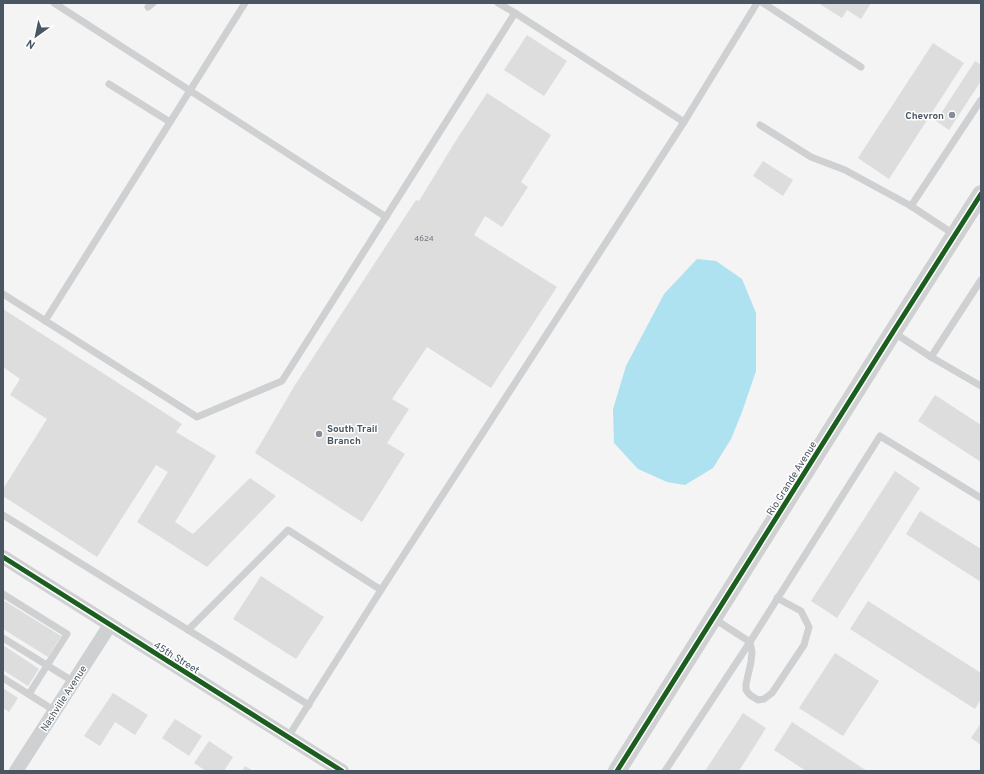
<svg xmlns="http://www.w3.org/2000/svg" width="984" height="774" font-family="Overpass,sans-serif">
	<rect width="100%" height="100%" fill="#f4f4f4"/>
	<path fill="#aee2f0" d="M697,259L716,261L742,279L756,313V371L742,412L731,439L713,468L685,485L667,482L638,469L614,443L613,409L626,366L664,294Z"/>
	<g fill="#ddddde">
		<path d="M818,3H871L861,19L847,10L842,18Z"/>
		<path d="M527,35L567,61L544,96L504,70Z"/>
		<path d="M933,43L964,63L889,179L858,158Z"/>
		<path d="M975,61L981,65V81L949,130L936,121Z"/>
		<path d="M487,93L551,135L521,182L528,187L502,227L485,216L474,235L557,287L491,388L427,347L392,399L409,409L387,443L405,454L362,522L255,453L295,385L416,200L419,201L455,142Z"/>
		<path d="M763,161L793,180L783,196L753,176Z"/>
		<path d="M3,309L182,424L176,432L216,456L175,522L193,534L250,478L276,496L207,567L137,522L168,472L156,465L97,557L3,496V489L47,419L10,395L20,379L3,367Z"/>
		<path d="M935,395L981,425V462L918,421Z"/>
		<path d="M895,471L920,488L837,618L811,601Z"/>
		<path d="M920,511L981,549V582L906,534Z"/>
		<path d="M261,576L324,617L296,659L233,619Z"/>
		<path d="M3,600L61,636L48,657L3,629Z"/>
		<path d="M868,601L981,673V699L975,709L850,629Z"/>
		<path d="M3,645L39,669L28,686L3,670Z"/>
		<path d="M835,653L879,681L843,736L799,708Z"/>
		<path d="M3,688L18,698L9,712L3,708Z"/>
		<path d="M113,693L148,715L135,735L115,722L100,746L84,736Z"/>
		<path d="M743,713L766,728L739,771H705Z"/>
		<path d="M175,719L202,736L189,756L162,738Z"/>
		<path d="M792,722L867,771H806L774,750Z"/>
		<path d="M981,723V745L971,738Z"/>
		<path d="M209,741L233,757L224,771H206L194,763Z"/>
		<path d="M245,766L253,771H242Z"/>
	</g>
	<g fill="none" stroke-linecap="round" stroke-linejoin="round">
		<g stroke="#ced0d2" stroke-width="7">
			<path d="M54,3L386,217"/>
			<path d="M763,3L861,67"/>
			<path d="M148,7L153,3"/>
			<path d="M515,13L684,122"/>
			<path d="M109,84L170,122"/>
			<path d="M760,125L811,157L845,170L911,206L955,235"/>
			<path d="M911,206L981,100"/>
			<path d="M3,294L197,417L282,381L515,13L498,3"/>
			<path d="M45,321L245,3"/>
			<path d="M893,332L931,357L981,386"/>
			<path d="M931,357L981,280"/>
			<path d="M3,515L309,705"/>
			<path d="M3,594L67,634L29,694"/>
			<path d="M713,618L750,642L752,652L751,662L746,684V690L750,695L758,700L764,699L772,693L804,645L809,627L801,611L777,598"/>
			<path d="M188,630L288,530L381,590"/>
			<path d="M3,638L74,682"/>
			<path d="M3,678L55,711"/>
			<path d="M288,737L381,590L684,122L757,3"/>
			<path d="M665,771L750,642L880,436L981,498"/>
		</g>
		<g stroke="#ced0d2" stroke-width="14">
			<path d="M3,557L342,771"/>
			<path d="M16,771L110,625"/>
		</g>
		<path stroke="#ced0d2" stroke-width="18" d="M617,771L893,332L981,194"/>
		<defs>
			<g id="cycleway">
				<path d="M3,557L342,771"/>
				<path d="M617,771L893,332L981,194"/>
			</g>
		</defs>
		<use href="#cycleway" stroke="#fff" stroke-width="8"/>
		<use href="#cycleway" stroke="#1b5e20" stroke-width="5"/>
	</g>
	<g fill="#868d94" stroke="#fff" stroke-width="1.5">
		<circle cx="952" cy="115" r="4"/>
		<circle cx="319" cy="434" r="4"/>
	</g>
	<g text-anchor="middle" stroke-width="3" stroke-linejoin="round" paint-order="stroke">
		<g font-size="8" fill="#707881">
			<text x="424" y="241">4624</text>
		</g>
		<g font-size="10" font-weight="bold" fill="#4a5661" stroke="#fff" text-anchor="end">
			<text x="944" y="119">Chevron</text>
			<text x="327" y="432" text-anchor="start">South Trail<tspan x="327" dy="12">Branch</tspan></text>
		</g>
		<g font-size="10" fill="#4a5661" stroke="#fff">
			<text transform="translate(791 478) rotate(-58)" y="4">Rio Grande Avenue</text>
			<text transform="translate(177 657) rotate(32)" y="4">45th Street</text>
			<text transform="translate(63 698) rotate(-57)" y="4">Nashville Avenue</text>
		</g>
	</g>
	<rect width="984" height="774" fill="none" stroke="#4a5661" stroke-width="8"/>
	<g transform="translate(36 36) rotate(213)" stroke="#ffffff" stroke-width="3" paint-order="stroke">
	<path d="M0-3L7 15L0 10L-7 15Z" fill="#4a5661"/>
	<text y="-6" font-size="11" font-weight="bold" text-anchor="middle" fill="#4a5661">N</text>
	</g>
</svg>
